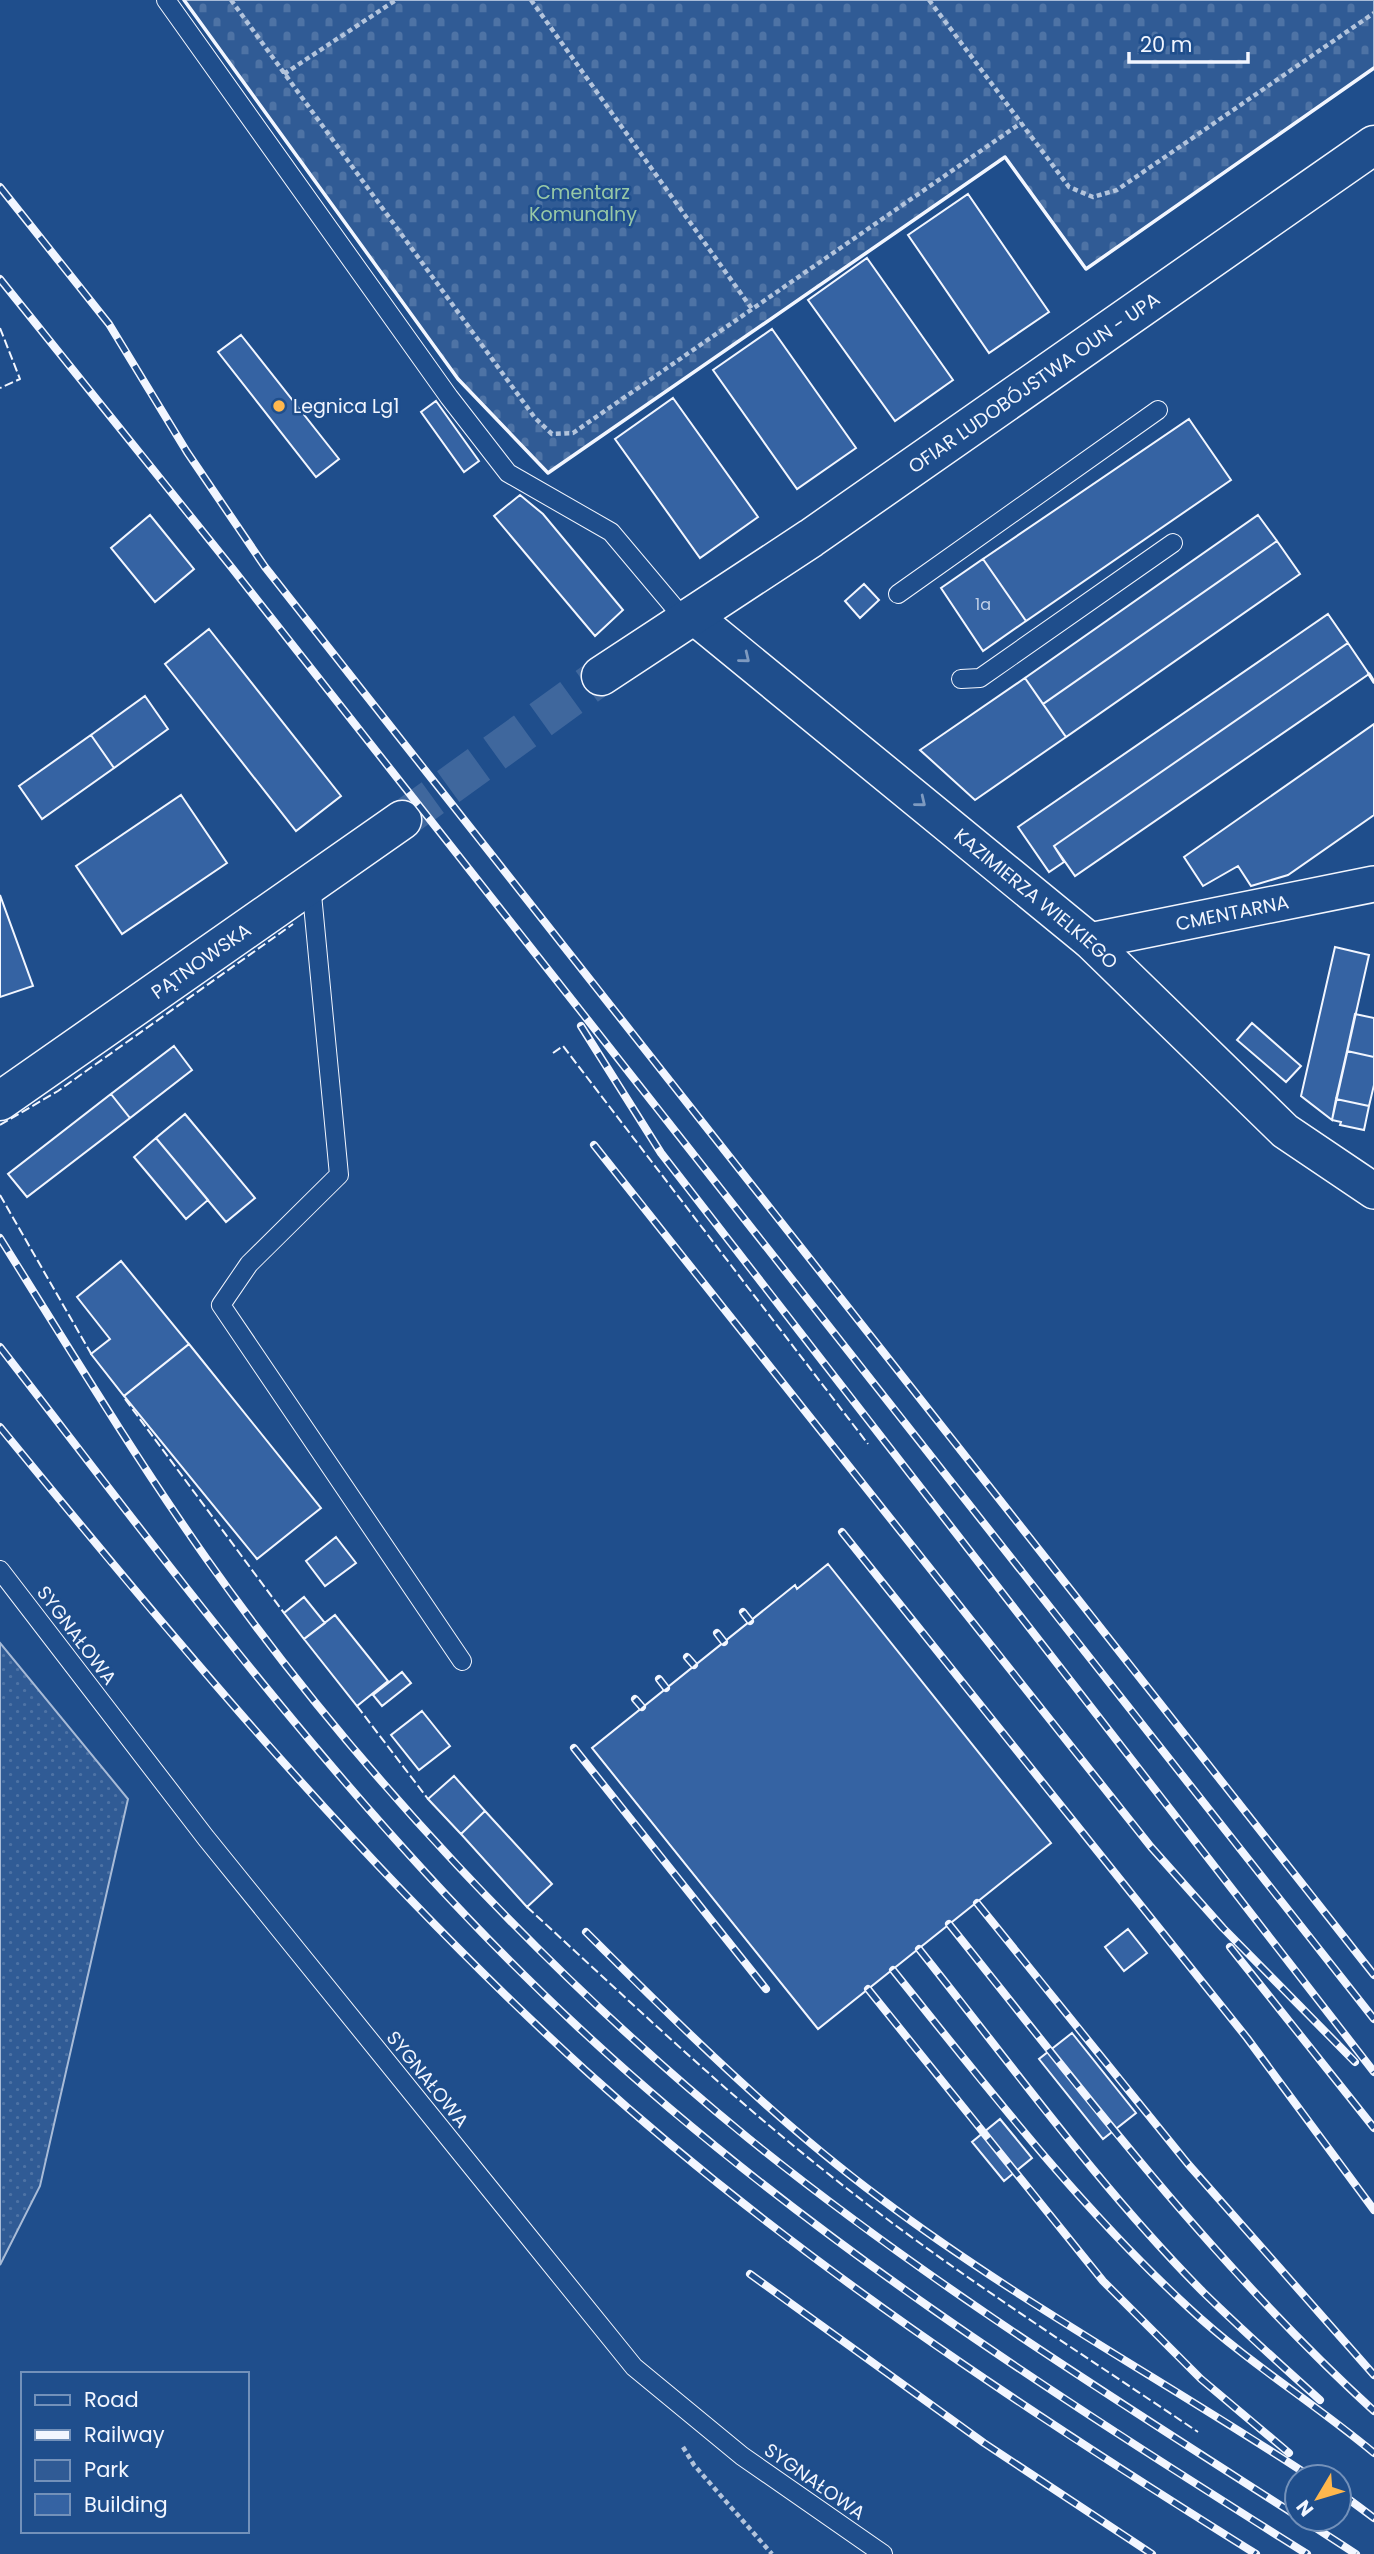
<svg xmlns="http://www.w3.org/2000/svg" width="1374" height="2554" viewBox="0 0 1374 2554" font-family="Poppins,sans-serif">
  <defs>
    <pattern id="green-dots" width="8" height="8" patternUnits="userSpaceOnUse" patternTransform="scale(1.75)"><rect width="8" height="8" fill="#305b95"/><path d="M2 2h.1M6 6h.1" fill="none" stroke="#4e73a5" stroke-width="1.8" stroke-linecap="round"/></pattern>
    <pattern id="cemetery-stones" width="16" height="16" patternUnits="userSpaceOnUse" patternTransform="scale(1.75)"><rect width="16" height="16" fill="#305b95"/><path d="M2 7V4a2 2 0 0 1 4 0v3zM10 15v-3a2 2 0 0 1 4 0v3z" fill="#4e73a5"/></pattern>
  </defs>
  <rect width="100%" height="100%" fill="#1f4e8c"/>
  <!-- green -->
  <path fill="url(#green-dots)" stroke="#a8bbd7" stroke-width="2" d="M0,1643L128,1799L40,2186L0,2265Z"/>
  <!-- cemetery -->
  <path fill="url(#cemetery-stones)" stroke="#a8bbd7" stroke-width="2" d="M184,0H1374V68L1086,269L1005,157L548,473L458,379Z"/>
  <!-- building -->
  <path fill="#3563a3" stroke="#f2f6ff" stroke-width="2" d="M968,194L1049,312L989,353L908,235Z
    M867,258L953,380L895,421L808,300Z
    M772,329L856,448L797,489L713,370Z
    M241,335L339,459L316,477L218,352Z
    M673,398L758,517L700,558L615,439Z
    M436,401L479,461L464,472L421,412Z
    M1189,419L1231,480L1026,621L983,559Z
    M520,495L543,514L623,610L595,636L494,516Z
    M150,515L194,569L155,602L111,548Z
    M1258,515L1277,541L1043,704L1025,678Z
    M1277,541L1300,574L1066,737L1043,704Z
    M983,559L1026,621L983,651L941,588Z
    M864,584L879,600L860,618L845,601Z
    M1328,614L1348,643L1054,846L1064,862L1049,872L1018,827Z
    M209,629L341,796L296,831L165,664Z
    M1348,643L1369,674L1075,876L1054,846Z
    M1025,678L1066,737L975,800L920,750Z
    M145,696L168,729L114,768L91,735Z
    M1374,724V815L1288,875L1251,886L1238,866L1203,886L1184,857Z
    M91,735L114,768L42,819L19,786Z
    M181,795L227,863L122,934L76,866Z
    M0,895L33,986L0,997Z
    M1335,947L1369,955L1332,1120L1301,1096Z
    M1355,1014L1374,1018V1057L1347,1051Z
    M1252,1023L1301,1066L1286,1082L1237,1040Z
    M174,1046L192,1070L130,1118L111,1094Z
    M1347,1051L1374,1057V1085L1369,1106L1336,1099Z
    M111,1094L130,1118L27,1197L8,1174Z
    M1336,1099L1369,1106L1364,1130L1340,1125L1341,1122L1332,1120Z
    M185,1114L255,1198L226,1222L156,1138Z
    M156,1138L208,1200L186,1219L134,1157Z
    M121,1261L189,1344L124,1396L91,1354L110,1339L77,1297Z
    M189,1344L321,1508L257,1559L124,1396Z
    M336,1537L356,1563L325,1586L306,1561Z
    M828,1564L1051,1843L818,2029L592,1748L795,1585L797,1589Z
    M304,1597L325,1623L304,1639L284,1613Z
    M335,1615L388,1681L357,1706L304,1639Z
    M402,1672L411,1683L382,1706L373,1695Z
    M422,1711L450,1746L419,1770L391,1735Z
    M454,1776L485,1811L461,1834L428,1799Z
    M485,1811L552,1884L527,1907L461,1834Z
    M1128,1929L1147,1953L1124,1971L1105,1947Z
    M1072,2033L1136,2113L1103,2139L1039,2059Z
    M1000,2119L1032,2158L1004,2181L972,2142Z"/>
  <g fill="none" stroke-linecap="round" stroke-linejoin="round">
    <!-- secondary-tunnel -->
    <path stroke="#3f679d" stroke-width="38" stroke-dasharray="38 19" stroke-linecap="butt" d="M402,820L601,676"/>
    <!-- lane casing -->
    <g stroke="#f2f6ff" stroke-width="20">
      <path id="lane" d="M166,0L449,397L508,473L611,532L685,620
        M898,594L1158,410
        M961,679L980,678L1173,543
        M311,884L339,1175L249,1264L221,1305L462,1661
        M0,1570L206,1838L634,2367L742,2456L883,2554"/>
    </g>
    <!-- street casing -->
    <g stroke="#f2f6ff" stroke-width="38">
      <g id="street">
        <path id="s1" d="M692,615L1090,941L1285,1131L1374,1191"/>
        <path id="s2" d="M1090,941L1374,884"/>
      </g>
    </g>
    <!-- secondary casing -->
    <g stroke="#f2f6ff" stroke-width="41">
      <g id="secondary">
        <path id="s3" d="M601,676L811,538L1374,145"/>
        <path id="s4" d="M0,1101L402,820"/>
      </g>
    </g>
    <!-- path -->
    <path stroke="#b3c4dc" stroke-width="4.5" stroke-dasharray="5 3.5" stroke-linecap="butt" d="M231,0L535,418L552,434L573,433L1021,123
      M531,0L752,309
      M929,0L1069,187L1093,197L1117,190L1374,13
      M284,74L396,0
      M683,2447L694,2465L772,2554"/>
    <!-- lane -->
    <use href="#lane" stroke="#1f4e8c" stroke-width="18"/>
    <!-- street -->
    <use href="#street" stroke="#1f4e8c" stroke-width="35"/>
    <!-- secondary -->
    <use href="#secondary" stroke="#1f4e8c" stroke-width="38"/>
    <!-- rail casing -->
    <g stroke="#f2f6ff" stroke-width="8">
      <path id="rail" d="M0,187L109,324L187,452L265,567L1374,1975
        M0,279L232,568L1374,2019
        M581,1026L661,1153L1374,2072
        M594,1145L1151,1847L1223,1928L1355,2062
        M0,1238C67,1345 133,1454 206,1558C355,1769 547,1974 748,2138C921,2278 1110,2396 1297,2516
        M0,1347C182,1582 359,1823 578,2027C798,2232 1053,2394 1307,2554
        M0,1427C184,1652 370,1874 585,2070C790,2256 1022,2408 1256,2554
        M842,1532L1247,2038L1374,2210
        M743,1612L750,1621
        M717,1633L724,1642
        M687,1657L694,1665
        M659,1679L666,1688
        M635,1699L642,1707
        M574,1748L766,1989
        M977,1903L1188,2164L1374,2375
        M949,1924C1084,2093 1214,2265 1374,2411
        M586,1932C679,2025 774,2119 880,2198C1017,2301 1168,2383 1311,2477
        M1230,1947L1374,2128
        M919,1949C1011,2064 1099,2187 1203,2292C1241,2329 1281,2365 1320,2400
        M893,1970C987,2087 1079,2207 1190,2309C1247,2362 1314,2403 1374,2453
        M868,1989L1103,2281L1201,2379L1289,2453
        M750,2274L984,2443L1152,2554
        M1339,2492L1374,2518
        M1302,2519L1356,2554"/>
    </g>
    <!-- rail -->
    <use href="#rail" stroke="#1f4e8c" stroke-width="5" stroke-dasharray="16" stroke-linecap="butt"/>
    <!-- fence -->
    <path stroke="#f2f6ff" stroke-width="2" stroke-dasharray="9 3.5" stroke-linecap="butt" d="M0,328L20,379L0,388
      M553,1053L563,1046L868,1444
      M0,1125L58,1091L293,924
      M0,1195L93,1357
      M125,1399L284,1613
      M357,1706L428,1799
      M527,1907C622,1994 716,2084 816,2164C937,2262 1069,2345 1198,2432"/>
    <!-- wall -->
    <path stroke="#f2f6ff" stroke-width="3.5" d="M184,0L458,379L548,473L1005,157L1086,269L1374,68
      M1369,674L1374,682"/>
  </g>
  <!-- one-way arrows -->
  <defs><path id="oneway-chevron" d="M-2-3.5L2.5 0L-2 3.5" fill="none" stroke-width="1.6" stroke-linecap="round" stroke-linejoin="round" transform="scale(1.75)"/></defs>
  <g stroke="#7e9ac0">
    <use href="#oneway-chevron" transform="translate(745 658) rotate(39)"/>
    <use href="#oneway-chevron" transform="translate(921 802) rotate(39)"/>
  </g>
  <!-- markers -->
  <circle fill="#ffb74d" stroke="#1f4e8c" stroke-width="2.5" cx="279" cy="406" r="7"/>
  <g text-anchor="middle" stroke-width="5" stroke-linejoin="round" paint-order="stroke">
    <!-- number labels -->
    <g font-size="16" fill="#c3d1e8">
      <text x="983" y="610">1a</text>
    </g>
    <!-- park labels -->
    <g font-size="19" fill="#97c8a6" stroke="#1f4e8c">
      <text x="583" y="199">Cmentarz<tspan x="583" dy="22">Komunalny</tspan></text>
    </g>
    <!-- street labels -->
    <g font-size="19" fill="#f2f6ff" stroke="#1f4e8c">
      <text dy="7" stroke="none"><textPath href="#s3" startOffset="523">OFIAR LUDOBÓJSTWA OUN - UPA</textPath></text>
      <text dy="7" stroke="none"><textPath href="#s1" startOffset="446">KAZIMIERZA WIELKIEGO</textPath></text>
      <text dy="7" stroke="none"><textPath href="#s2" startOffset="145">CMENTARNA</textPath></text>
      <text dy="7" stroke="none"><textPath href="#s4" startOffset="245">PĄTNOWSKA</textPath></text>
      <text transform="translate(77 1635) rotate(53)" y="7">SYGNAŁOWA</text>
      <text transform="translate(428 2079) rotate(51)" y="7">SYGNAŁOWA</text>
      <text transform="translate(815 2481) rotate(35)" y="7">SYGNAŁOWA</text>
    </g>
    <!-- poi labels -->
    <g font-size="19" fill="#f2f6ff" stroke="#1f4e8c" text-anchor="start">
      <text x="293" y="413">Legnica Lg1</text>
    </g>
  </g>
  <!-- legend -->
  <rect x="21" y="2372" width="228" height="161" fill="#1f4e8c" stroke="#7391ba" stroke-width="2"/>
  <rect x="35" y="2395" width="35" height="10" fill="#1f4e8c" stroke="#7391ba" stroke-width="2"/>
  <text x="84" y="2407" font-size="21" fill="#f2f6ff">Road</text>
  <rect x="35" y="2430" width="35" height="10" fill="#f2f6ff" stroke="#7391ba" stroke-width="2"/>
  <text x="84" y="2442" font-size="21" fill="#f2f6ff">Railway</text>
  <rect x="35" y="2460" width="35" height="21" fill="#305b95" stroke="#7391ba" stroke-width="2"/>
  <text x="84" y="2477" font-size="21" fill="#f2f6ff">Park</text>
  <rect x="35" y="2494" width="35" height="21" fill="#3563a3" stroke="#7391ba" stroke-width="2"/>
  <text x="84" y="2512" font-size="21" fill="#f2f6ff">Building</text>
  <!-- north arrow -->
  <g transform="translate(1318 2498) rotate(232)"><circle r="33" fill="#1f4e8c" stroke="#7391ba" stroke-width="2"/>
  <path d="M0-5L12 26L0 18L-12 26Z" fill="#ffb74d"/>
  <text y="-10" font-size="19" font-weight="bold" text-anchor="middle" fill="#f2f6ff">N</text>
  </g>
  <!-- scale -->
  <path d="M1129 52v10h119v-10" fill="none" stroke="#f2f6ff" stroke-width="3.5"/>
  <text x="1140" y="52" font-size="21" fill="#f2f6ff" stroke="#1f4e8c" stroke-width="5" paint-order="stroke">20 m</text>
</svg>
